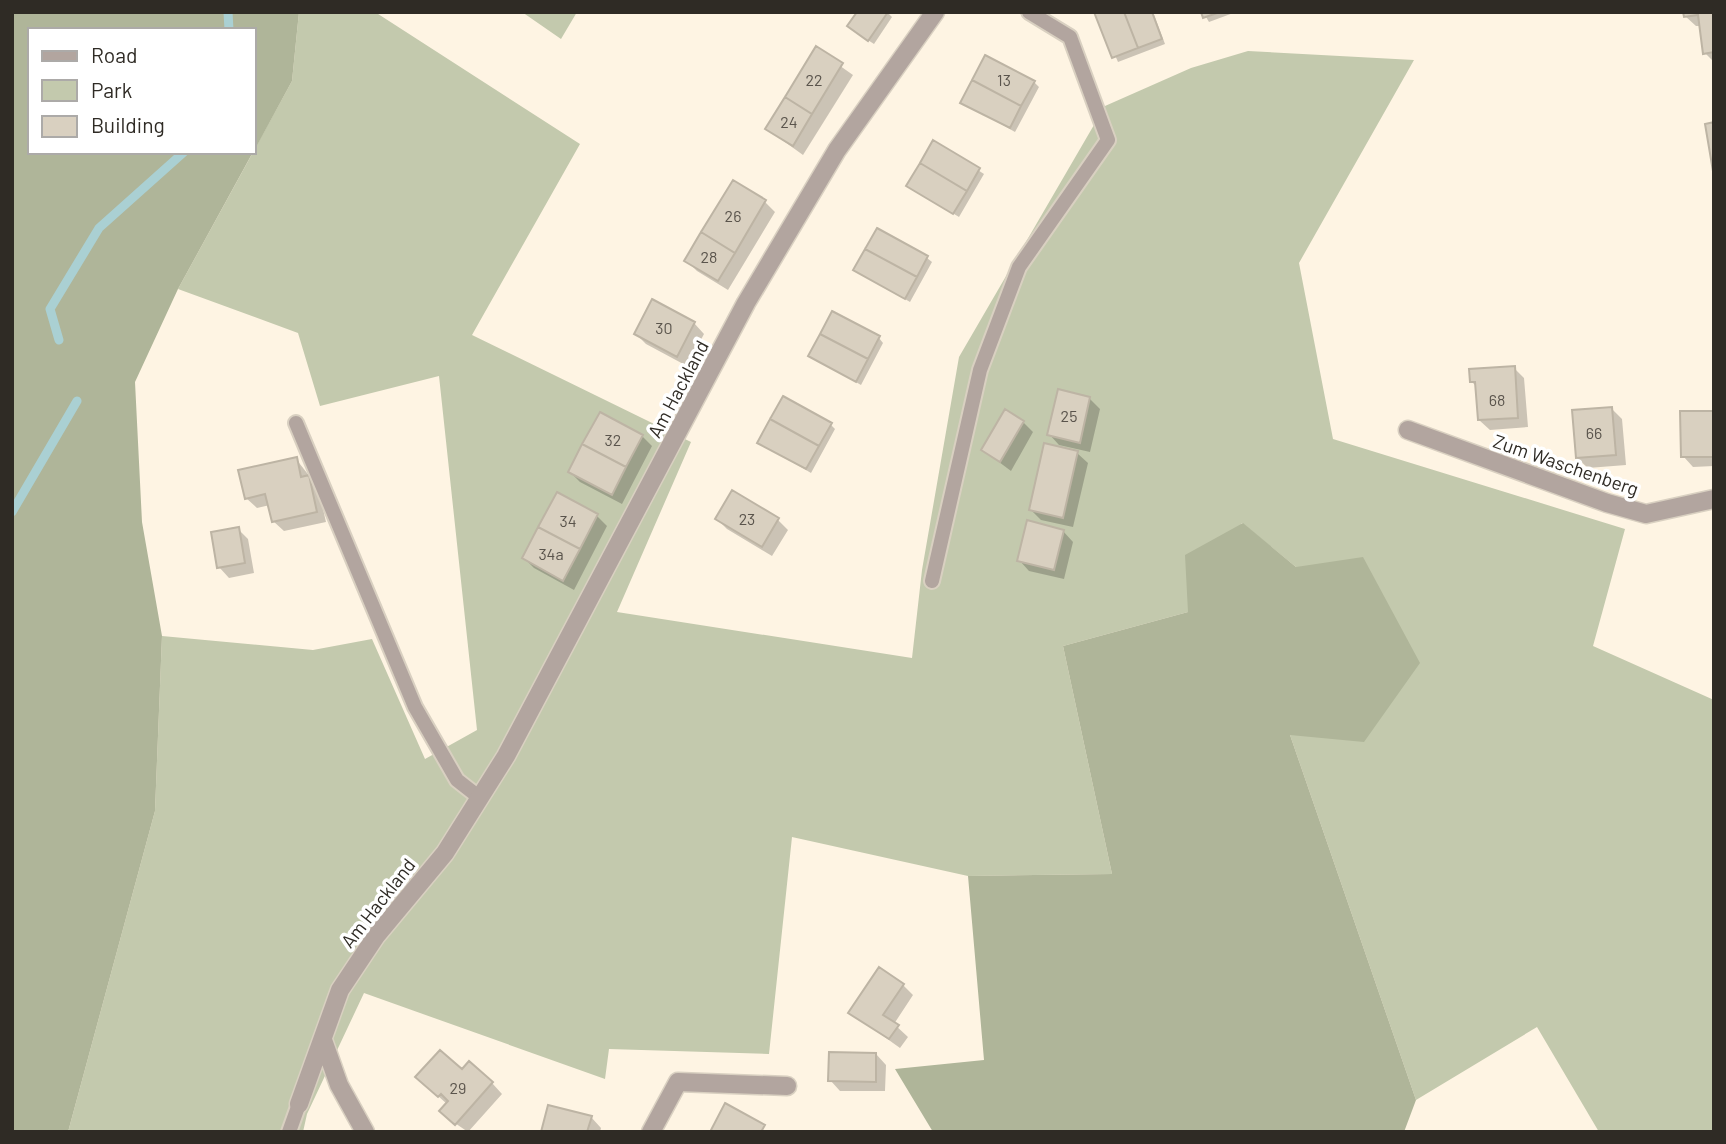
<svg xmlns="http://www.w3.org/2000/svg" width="1726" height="1144" viewBox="0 0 1726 1144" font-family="Barlow,sans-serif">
  <rect width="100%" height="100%" fill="#fef4e3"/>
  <!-- green -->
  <path fill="#c3c9ad" d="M299,12H375L580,144L472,335L691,442L617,612L912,658L922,570L959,357L1105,106L1191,68L1248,51L1414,60L1299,263L1333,439L1625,529L1593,646L1714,700V1132H1599L1537,1027L1416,1100L1290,735L1296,567L1242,523L1188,612L1063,646L1112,874L968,876L792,837L769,1054L609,1049L605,1079L364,993L307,1114L303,1132H68L155,811L162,636L313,650L372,639L425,759L477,730L439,376L320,406L298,333L178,289L292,81Z
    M522,12H577L561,39Z"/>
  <!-- forest -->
  <path fill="#afb599" d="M12,12H299L292,81L254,151V30H30V152H253L178,289L135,382L142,522L162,636L155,811L68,1132H12Z
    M1243,523L1296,567L1363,557L1420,663L1364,742L1290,735L1416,1100L1404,1132H933L895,1069L984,1060L968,876L1112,874L1063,646L1188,612L1185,555Z"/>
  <!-- shadow -->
  <path fill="#0003" d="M887,12L892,17L874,44L854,31Z
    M1096,12H1153L1165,44L1118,62Z
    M1203,12H1236L1209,22Z
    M1714,12V62L1705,53L1701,26H1696L1685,16Z
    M816,49L853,75L803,155L767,129Z
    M1034,82L1039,87L1015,132L962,102Z
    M934,142L984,174L959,217L908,186Z
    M765,202L775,212L728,290L697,271L686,260Z
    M927,258L932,262L910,302L856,270Z
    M694,323L704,334L687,366L646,344L636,334Z
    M879,338L883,343L861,385L810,356Z
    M1514,368L1524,378L1528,427L1490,430L1479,420L1477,387L1471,381Z
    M1089,398L1100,409L1090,452L1059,445L1049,434Z
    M1612,409L1622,419L1626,465L1588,468L1577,458Z
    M1714,413V466L1693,467L1683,456Z
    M1023,422L1033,432L1011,471L983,450Z
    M831,425L835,429L811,473L759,442Z
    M642,436L652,446L622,504L580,482L570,472Z
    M1077,453L1088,463L1073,527L1041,520L1030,509Z
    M296,459L318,487L326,522L284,531L273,521L270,505L257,508L246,498Z
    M597,516L607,526L574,590L534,568L524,558Z
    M717,519L778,520L788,530L772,556L727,529Z
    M238,529L248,539L254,573L229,578L219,567Z
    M1063,531L1073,542L1064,579L1029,571L1019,560Z
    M903,985L913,995L894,1024L908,1037L900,1048L851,1013Z
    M876,1054L886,1065L885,1091H840L830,1080Z
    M462,1071L492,1083L502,1094L468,1132L452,1121L447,1104L428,1087Z
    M591,1117L601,1128L600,1132H543Z"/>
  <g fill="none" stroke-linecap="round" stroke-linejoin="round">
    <!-- stream -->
    <path stroke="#aad0d3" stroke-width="9" d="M228,12L229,30
      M59,340L50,309L99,228L184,152
      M12,512L77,401"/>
  </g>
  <!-- building -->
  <path fill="#d9d0c0" stroke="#bdb4a4" stroke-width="2" d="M857,12H888L868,41L847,26Z
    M1094,12H1124L1138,48L1112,58Z
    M1124,12H1152L1162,39L1138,48Z
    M1201,12H1220L1203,18Z
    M1683,12H1714V52L1703,54L1698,15L1684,17Z
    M816,46L843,63L812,114L785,97Z
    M985,55L1035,81L1021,106L972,80Z
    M972,80L1021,106L1010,128L960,103Z
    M785,97L812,114L793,146L765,129Z
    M1714,122V177L1705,124Z
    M933,140L980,168L967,191L920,163Z
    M920,163L967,191L953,214L906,186Z
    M733,180L766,200L735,253L701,232Z
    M877,228L928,256L917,277L865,249Z
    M701,232L735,253L718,281L684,261Z
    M865,249L917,277L905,299L853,270Z
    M652,299L695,322L677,357L634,334Z
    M832,311L880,336L868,359L820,334Z
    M820,334L868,359L856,382L808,356Z
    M1515,366L1518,418L1478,420L1475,382H1470L1469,369Z
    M1058,389L1090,397L1080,443L1047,435Z
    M783,396L832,423L819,446L770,419Z
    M1612,407L1616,455L1576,458L1572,410Z
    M1005,409L1024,421L1000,462L981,450Z
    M1680,411H1714V457H1681Z
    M600,412L643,435L626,467L582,444Z
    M770,419L819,446L806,469L757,443Z
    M1044,443L1078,451L1063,518L1029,510Z
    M582,444L626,467L612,495L568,472Z
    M297,457L301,477L309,475L317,512L272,522L265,494L245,499L238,470Z
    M732,490L779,518L762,547L715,519Z
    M557,492L598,514L580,549L538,527Z
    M1027,520L1064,530L1054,570L1017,561Z
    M239,527L245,563L217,568L211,532Z
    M538,527L580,549L563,581L522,558Z
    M879,967L904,984L883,1015L899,1025L889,1039L848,1013Z
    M440,1050L462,1069L469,1061L493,1082L455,1125L439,1111L448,1101L441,1094L438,1097L415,1077Z
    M829,1052L876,1053V1082L828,1081Z
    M725,1103L765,1125L761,1132H710Z
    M548,1105L592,1116L587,1132H541Z"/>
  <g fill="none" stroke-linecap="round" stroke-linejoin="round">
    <!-- lane casing -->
    <g stroke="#d9d0c1" stroke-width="18">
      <path id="lane" d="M296,423L415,707L457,780L480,798
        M932,581L980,370L1019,267L1108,140L1070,37L1029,12
        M289,1132L299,1104"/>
    </g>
    <!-- street casing -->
    <g stroke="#d9d0c1" stroke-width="21">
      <path id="street" d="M1408,430L1607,503L1646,514L1714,499
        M323,1040L339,1085L365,1132
        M299,1104L340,990L376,936L445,853L506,756L746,303L837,150L935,12
        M651,1132L678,1082L787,1086"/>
    </g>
    <!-- lane -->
    <use href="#lane" stroke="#b2a59f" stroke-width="14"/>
    <!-- street -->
    <use href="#street" stroke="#b2a59f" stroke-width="18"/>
  </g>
  <g text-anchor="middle" stroke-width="7" stroke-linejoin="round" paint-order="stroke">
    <!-- number labels -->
    <g font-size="16" fill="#5a544c">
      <text x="814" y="86">22</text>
      <text x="1004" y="86">13</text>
      <text x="789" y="128">24</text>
      <text x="733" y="222">26</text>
      <text x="709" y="263">28</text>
      <text x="664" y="334">30</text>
      <text x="1497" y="406">68</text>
      <text x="1069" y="422">25</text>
      <text x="1594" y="439">66</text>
      <text x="613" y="446">32</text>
      <text x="747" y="525">23</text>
      <text x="568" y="527">34</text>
      <text x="551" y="560">34a</text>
      <text x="458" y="1094">29</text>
    </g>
    <!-- street labels -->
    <g font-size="19" fill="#2f2b25" stroke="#fff">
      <text transform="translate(678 389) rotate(-62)" y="7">Am Hackland</text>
      <text transform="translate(1566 465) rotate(19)" y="7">Zum Waschenberg</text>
      <text transform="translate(378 903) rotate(-52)" y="7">Am Hackland</text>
    </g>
  </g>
  <!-- border -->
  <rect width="1726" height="1144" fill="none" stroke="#2f2b25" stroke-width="28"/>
  <!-- legend -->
  <rect x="28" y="28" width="228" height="126" fill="#ffffff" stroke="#acaaa8" stroke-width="2"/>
  <rect x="42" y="51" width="35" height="10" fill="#b2a59f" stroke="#acaaa8" stroke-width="2"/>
  <text x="91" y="63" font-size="21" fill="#2f2b25">Road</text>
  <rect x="42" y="80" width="35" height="21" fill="#c3c9ad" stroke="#acaaa8" stroke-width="2"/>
  <text x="91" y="98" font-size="21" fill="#2f2b25">Park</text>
  <rect x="42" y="116" width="35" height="21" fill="#d9d0c0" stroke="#acaaa8" stroke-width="2"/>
  <text x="91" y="133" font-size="21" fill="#2f2b25">Building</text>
</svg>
